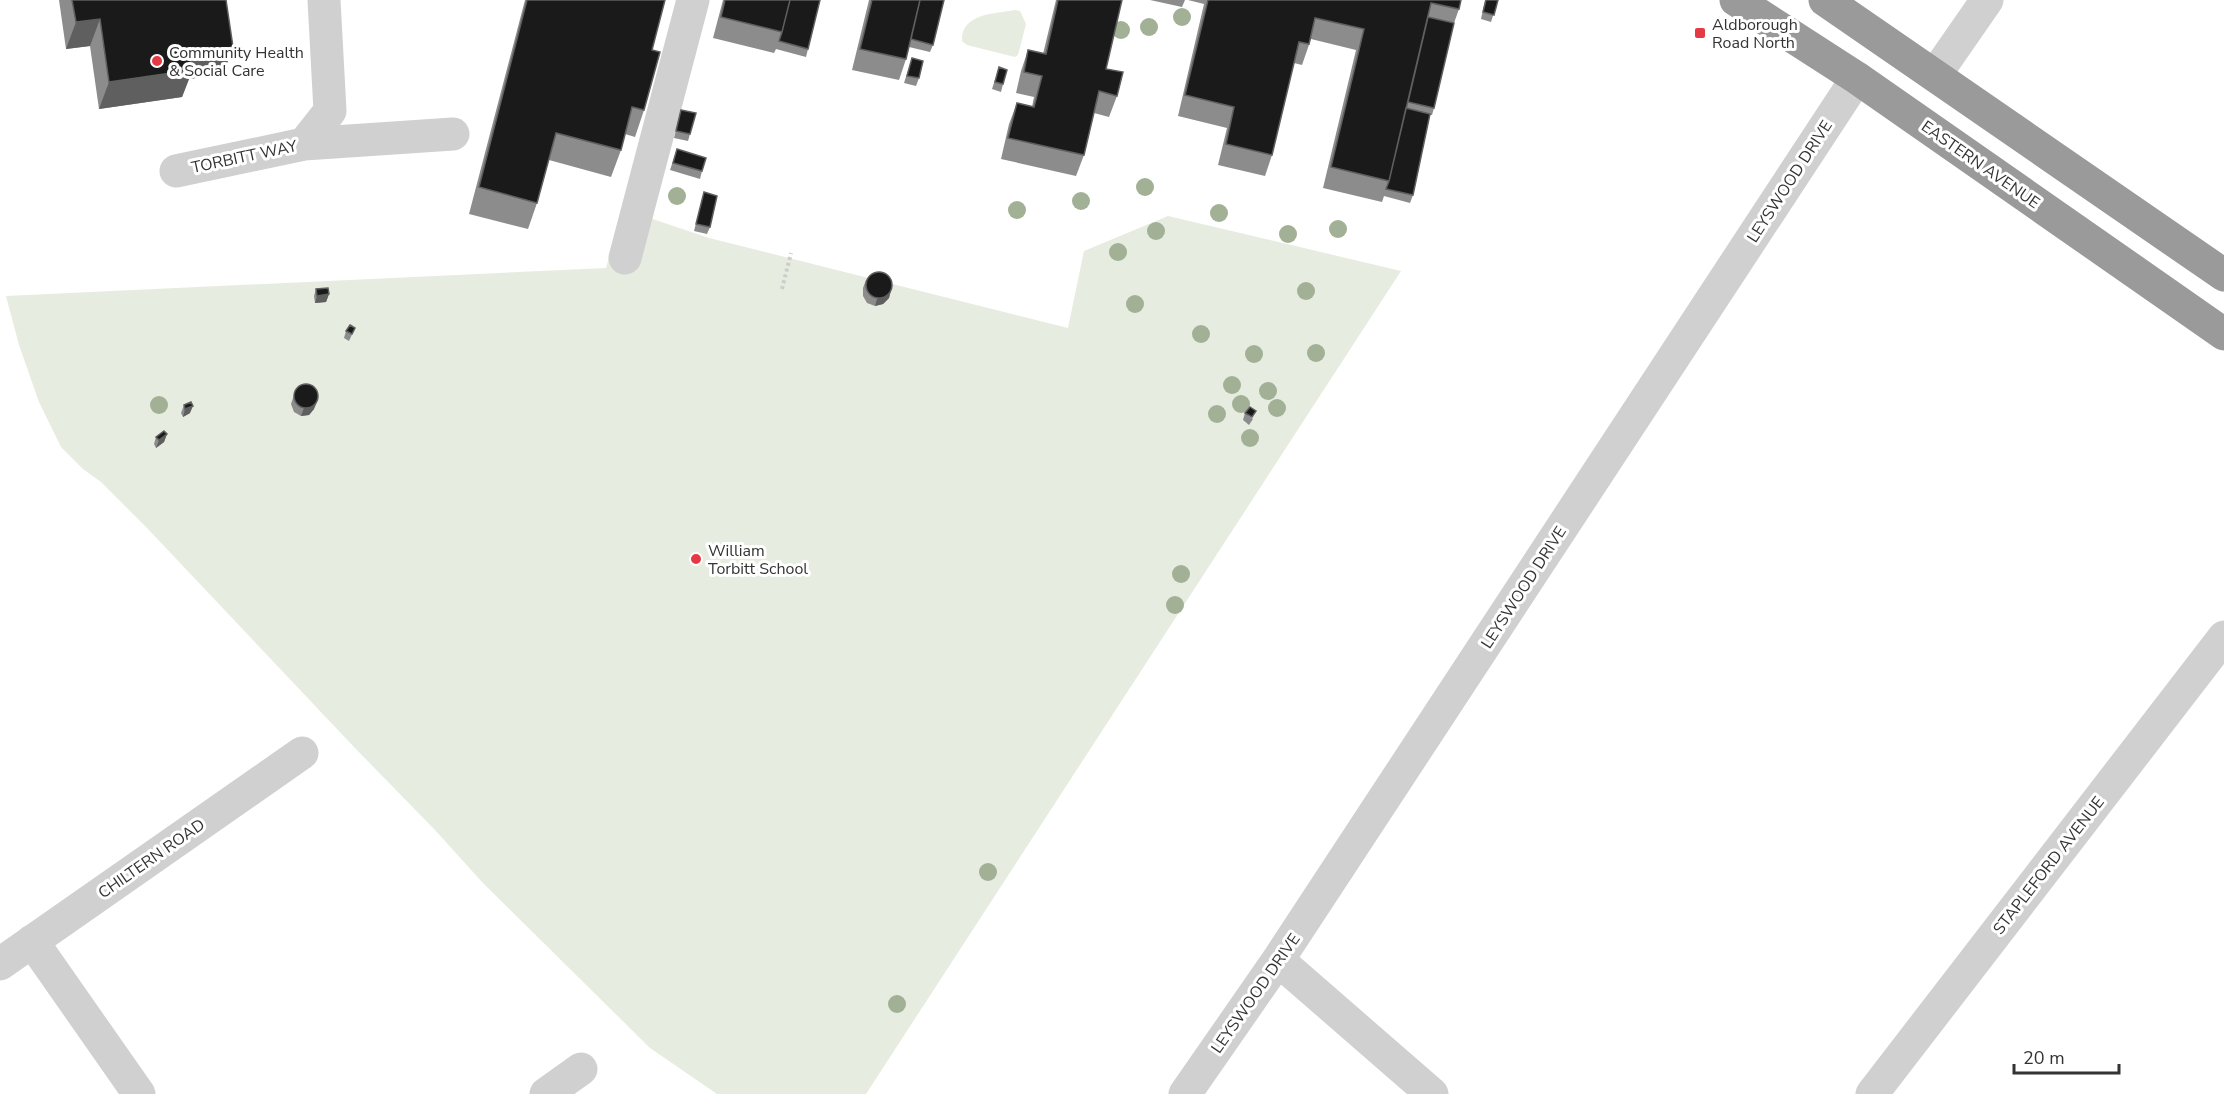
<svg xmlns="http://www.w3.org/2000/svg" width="2224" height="1094" viewBox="0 0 2224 1094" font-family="'Nunito Sans',sans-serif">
  <rect width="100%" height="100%" fill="#fff"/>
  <!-- green -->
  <path fill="#e6ecdf" d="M1015,10L1020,11L1026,24L1018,55L1015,57L967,45L962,41C961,13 995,14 1015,10Z
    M623,209L709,238L1068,328L1084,251L1168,216L1401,271L866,1094H717L650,1048L482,882L435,830L354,747L147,528L101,482L83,469L61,447L39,402L19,345L6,296L606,268Z"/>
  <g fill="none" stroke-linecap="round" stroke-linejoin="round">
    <!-- path -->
    <path stroke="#cdcdcd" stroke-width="4" stroke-dasharray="3 3" stroke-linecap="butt" d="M782,289L791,253"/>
    <!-- minor -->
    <path stroke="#d0d0d0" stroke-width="33" d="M1935,75L1987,0
      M304,144L453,134
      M176,171L304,144L330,111L324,0
      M625,258L693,0
      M32,941L139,1094
      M1278,960L1432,1094
      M0,964L302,753
      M546,1094L581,1069
      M1185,1094L1278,960L1857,78
      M1872,1094L2224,637"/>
    <!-- highway -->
    <path stroke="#9a9a9a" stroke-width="33" d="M1736,0L1857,78L2224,334
      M1825,0L2224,275"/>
  </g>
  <!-- trees -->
  <g fill="#a2b095">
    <circle cx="1182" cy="17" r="9"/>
    <circle cx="1149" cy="27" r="9"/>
    <circle cx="1121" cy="30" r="9"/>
    <circle cx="1145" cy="187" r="9"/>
    <circle cx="677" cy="196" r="9"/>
    <circle cx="1081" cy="201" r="9"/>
    <circle cx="1017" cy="210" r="9"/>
    <circle cx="1219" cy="213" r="9"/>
    <circle cx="1338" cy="229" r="9"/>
    <circle cx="1156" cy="231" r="9"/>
    <circle cx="1288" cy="234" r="9"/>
    <circle cx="1118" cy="252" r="9"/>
    <circle cx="1306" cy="291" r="9"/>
    <circle cx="1135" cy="304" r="9"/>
    <circle cx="1201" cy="334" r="9"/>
    <circle cx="1316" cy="353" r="9"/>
    <circle cx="1254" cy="354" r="9"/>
    <circle cx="1232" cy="385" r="9"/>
    <circle cx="1268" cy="391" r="9"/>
    <circle cx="1241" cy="404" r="9"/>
    <circle cx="159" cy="405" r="9"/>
    <circle cx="1277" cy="408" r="9"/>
    <circle cx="1217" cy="414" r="9"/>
    <circle cx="1250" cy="438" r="9"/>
    <circle cx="1181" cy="574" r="9"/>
    <circle cx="1175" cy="605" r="9"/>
    <circle cx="988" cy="872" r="9"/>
    <circle cx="897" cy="1004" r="9"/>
  </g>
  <!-- wall -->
  <path fill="#8c8c8c" d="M59,0H226L233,47L223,74L189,79L182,97L99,109L90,46L66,49Z
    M525,0H665L652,50L644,110L635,137L625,134L621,150L611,177L549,160L537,203L528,229L469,214Z
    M723,0H820L808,49L806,57L776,49L774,53L713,38Z
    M869,0H944L933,45L930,52L909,47L906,59L899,80L852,70Z
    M1056,0H1122L1106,69L1117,96L1109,117L1094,113L1084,155L1076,176L1001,159L1009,124L1017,103L1032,107L1034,97L1016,93L1021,71L1028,50L1043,54Z
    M1150,0H1185L1182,7Z
    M1188,0H1461L1459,9L1454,23L1434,108L1432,115H1430L1413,195L1410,203L1384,196L1382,202L1323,188L1356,50L1311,39L1302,65L1294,63L1272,155L1265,176L1218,165L1227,128L1178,116L1204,4Z
    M1485,0H1498L1491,22L1481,19Z
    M912,58L919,78L916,86L904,83Z
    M999,67L1003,84L1001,92L992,89Z
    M681,110L690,134L688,141L674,138Z
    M677,149L702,171L700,179L670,170Z
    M704,192L710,227L707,234L694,231Z
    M866,280L891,290L889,298L883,304L875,306L867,303L863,296V288Z
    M316,289L329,294L326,302L315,303L314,296Z
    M355,328L349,341L344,338L346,331Z
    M296,389L314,409L309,415L301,416L294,412L291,404Z
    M184,405L190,413L183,417L181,413Z
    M1245,413L1253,419L1249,425L1243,420Z
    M167,434L164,442L156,448L154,444L156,437Z"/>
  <!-- shaded-wall -->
  <path fill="#5f5f5f" d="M100,19L90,46L66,49L76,22Z
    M233,47L223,74L189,79L182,97L99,109L109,82L189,54Z
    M891,290L889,298L883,304L875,306L877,299Z
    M329,294L326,302L315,303L317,296Z
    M317,402L314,409L309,415L301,416L304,408Z
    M193,406L190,413L183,417L185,409Z
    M167,434L164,442L156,448L159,440Z"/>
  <!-- building -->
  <path fill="#1a1a1a" stroke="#5f5f5f" stroke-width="1.5" d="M72,0H226L233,47L189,54L192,70L109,82L100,19L76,22Z
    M527,0H665L652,50L660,52L644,110L632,107L621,150L556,133L537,203L479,187Z
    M725,0H790L782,32L721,17Z
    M790,0H820L808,49L779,41L782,32Z
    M872,0H920L906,59L860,49Z
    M920,0H944L933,45L911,39Z
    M1058,0H1122L1106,69L1123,72L1117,96L1099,91L1084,155L1008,138L1017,103L1034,107L1042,76L1024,72L1028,50L1046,54Z
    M1208,0H1461L1459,9L1431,3L1389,181L1331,167L1364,29L1315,18L1309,44L1299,42L1272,155L1226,144L1234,107L1185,95Z
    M1486,0H1498L1494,15L1483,12Z
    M1428,17L1454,23L1434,108L1408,102Z
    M912,58L923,61L919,78L907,76Z
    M999,67L1007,70L1003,84L995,82Z
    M1406,108L1430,114L1413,195L1386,189L1389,181Z
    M681,110L696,113L690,134L676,131Z
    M677,149L706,158L702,171L673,163Z
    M704,192L717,196L710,227L696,224Z
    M866 285a13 13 0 1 1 26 0a13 13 0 1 1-26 0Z
    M328,288L329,294L317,296L316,289Z
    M350,325L355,328L352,334L346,331Z
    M294 396a12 12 0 1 1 24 0a12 12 0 1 1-24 0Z
    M191,402L193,406L185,409L184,405Z
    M1250,407L1256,411L1252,417L1245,413Z
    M164,431L167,434L159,440L156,437Z"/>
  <!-- markers -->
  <g fill="#e63946" stroke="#fff" stroke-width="2">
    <rect x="1694" y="27" width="12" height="12" rx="3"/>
    <circle cx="157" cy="61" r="6"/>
    <circle cx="696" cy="559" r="6"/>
  </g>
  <g text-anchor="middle" stroke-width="6" stroke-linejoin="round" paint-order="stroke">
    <!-- poi labels -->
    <g font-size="16" fill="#333" stroke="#fff" text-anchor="start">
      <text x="1712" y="30">Aldborough<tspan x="1712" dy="18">Road North</tspan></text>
      <text x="169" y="58">Community Health<tspan x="169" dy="18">&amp; Social Care</tspan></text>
      <text x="708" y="556">William<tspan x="708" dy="18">Torbitt School</tspan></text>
    </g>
    <!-- street labels -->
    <g font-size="16" fill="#333" stroke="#fff">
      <text transform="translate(244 156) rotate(-12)" y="6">TORBITT WAY</text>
      <text transform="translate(1981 164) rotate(35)" y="6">EASTERN AVENUE</text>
      <text transform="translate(1789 181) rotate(-57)" y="6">LEYSWOOD DRIVE</text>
      <text transform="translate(1523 587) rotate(-57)" y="6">LEYSWOOD DRIVE</text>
      <text transform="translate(151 858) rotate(-35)" y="6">CHILTERN ROAD</text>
      <text transform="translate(2048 865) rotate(-52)" y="6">STAPLEFORD AVENUE</text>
      <text transform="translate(1255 993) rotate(-55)" y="6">LEYSWOOD DRIVE</text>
    </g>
  </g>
  <!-- scale -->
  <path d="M2014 1064v9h105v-9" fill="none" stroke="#333333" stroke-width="3"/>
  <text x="2023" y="1064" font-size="18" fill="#333333" stroke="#ffffff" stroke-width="4.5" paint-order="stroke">20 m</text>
</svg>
